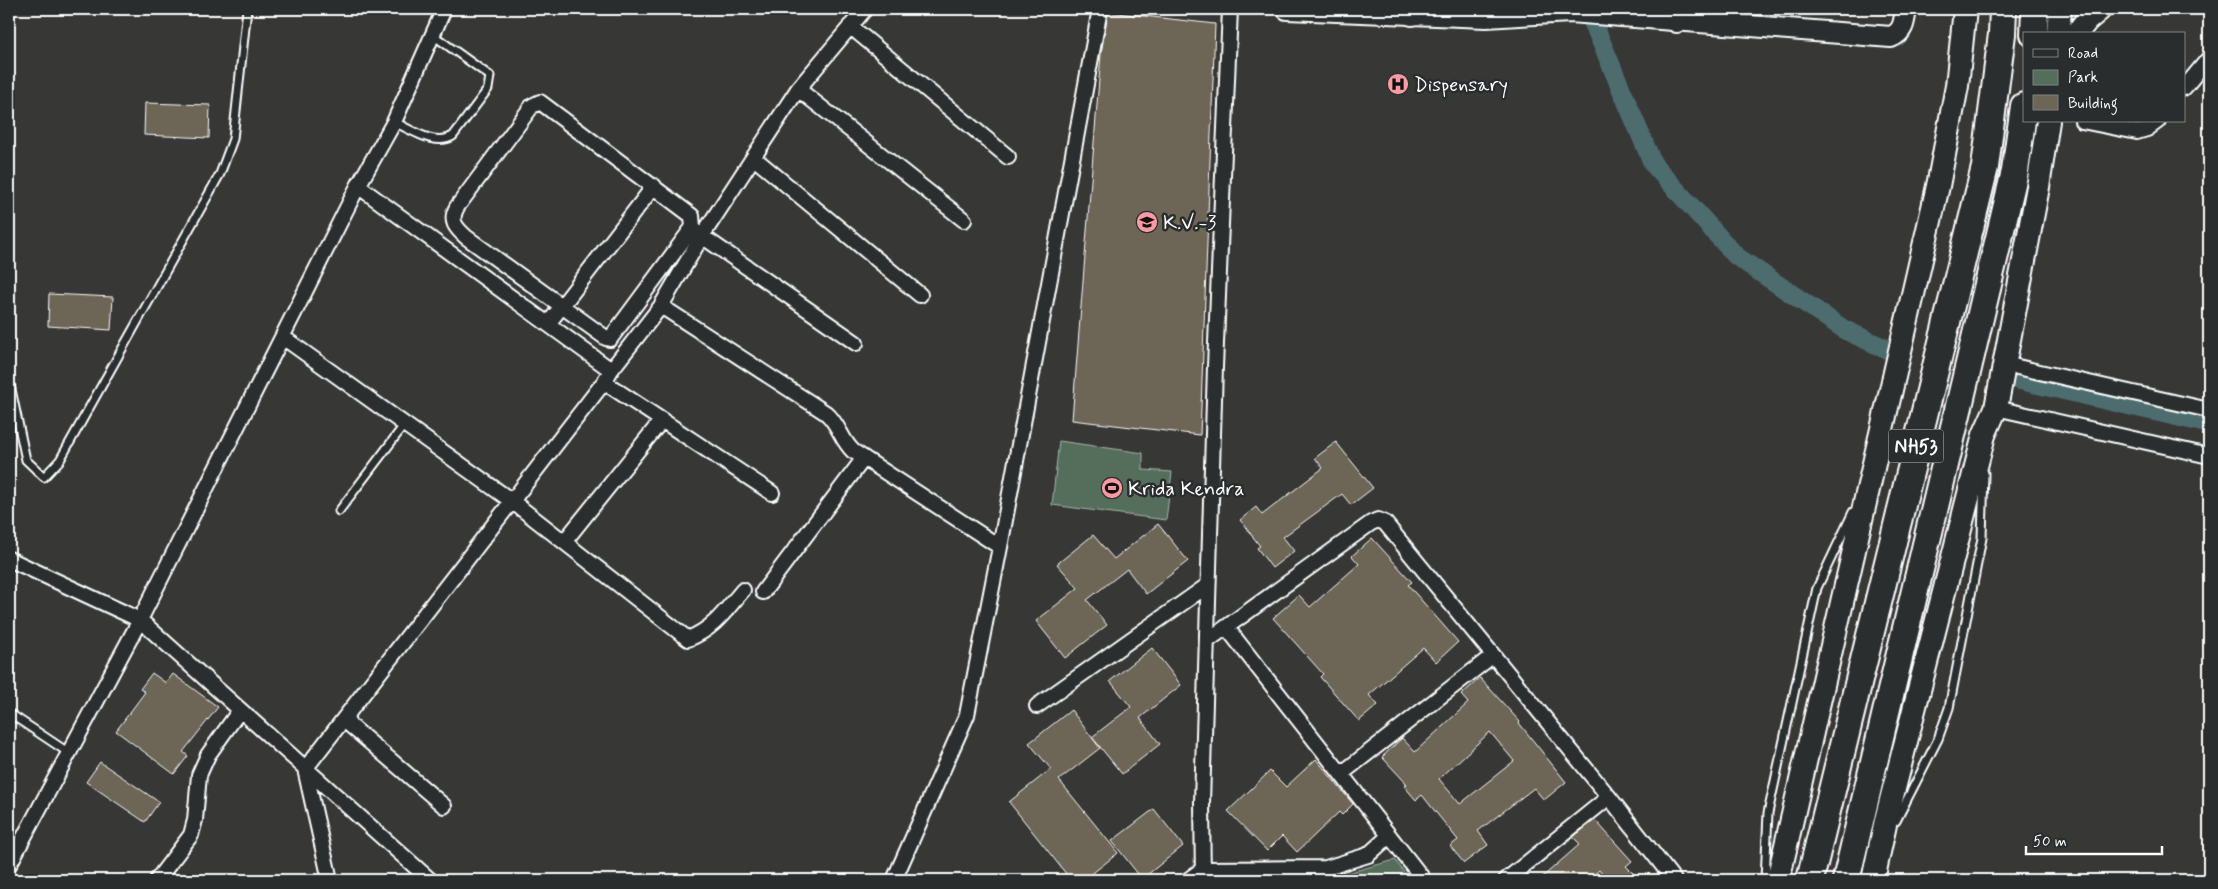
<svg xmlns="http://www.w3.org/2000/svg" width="2218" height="889" viewBox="0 0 2218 889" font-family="Mynerve,sans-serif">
  <rect width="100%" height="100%" fill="#373836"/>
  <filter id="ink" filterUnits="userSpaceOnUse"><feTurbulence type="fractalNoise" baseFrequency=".02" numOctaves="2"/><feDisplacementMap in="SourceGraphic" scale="10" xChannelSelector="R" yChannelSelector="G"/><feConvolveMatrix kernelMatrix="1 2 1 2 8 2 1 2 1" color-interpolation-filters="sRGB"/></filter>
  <g filter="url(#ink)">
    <!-- green -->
    <path fill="#546e5c" stroke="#aab6ae" d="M1059,441L1143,453V470L1172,472L1166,520L1052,505Z
      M1395,860L1410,880H1321Z"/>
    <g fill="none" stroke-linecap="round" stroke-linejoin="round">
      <!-- canal -->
      <path stroke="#4d6c6e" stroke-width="19" d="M1592,20L1653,164L1736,256L1845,330L1895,353
        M2014,379L2209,424"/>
    </g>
    <!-- building -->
    <path fill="#6d6555" stroke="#fff" fill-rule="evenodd" d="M1108,12L1215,24L1200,435L1072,420L1101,54Z
      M145,103L210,105L209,138L144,135Z
      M49,294L113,297L111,330L48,326Z
      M1336,442L1373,488L1351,505L1342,494L1283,537L1294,551L1272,568L1257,548L1260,546L1240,520L1256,507L1262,515L1323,468L1315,458Z
      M1158,524L1188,561L1146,594L1127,569L1087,600L1107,625L1065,658L1036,621L1078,588L1057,564L1093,535L1114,559Z
      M1372,538L1412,582L1408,585L1458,642L1436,662L1423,648L1369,695L1378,705L1359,721L1320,677L1323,674L1273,618L1299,595L1310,607L1359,564L1352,556Z
      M1152,648L1181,685L1140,718L1160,744L1122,774L1092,737L1131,707L1110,681Z
      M152,673L166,683L173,674L218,707L183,752L188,756L174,774L116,731L145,692L140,689Z
      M1480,678L1520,722L1519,723L1566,782L1544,800L1534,788L1478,831L1488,845L1464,863L1450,846L1458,840L1422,795L1416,800L1404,786L1407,784L1382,757L1402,738L1415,752L1468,703L1461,695ZM1490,732L1514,761L1460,804L1439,779Z
      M1071,710L1100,748L1059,780L1118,853L1084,880H1071L1009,802L1051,769L1029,743Z
      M1316,759L1353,804L1342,815L1339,812L1297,852L1282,836L1267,851L1228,811L1270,771L1286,787Z
      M100,762L159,802L145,822L86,782Z
      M1154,809L1183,846L1142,879L1112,841Z
      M1595,820L1632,861L1626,866L1640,880H1607L1599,870L1588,880H1539L1580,844L1573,837Z"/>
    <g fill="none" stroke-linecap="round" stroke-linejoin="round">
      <!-- lane casing -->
      <g stroke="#fff" stroke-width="11">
        <path id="lane" d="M394,122C412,130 435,147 453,136L488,89L490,76L433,35
          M9,380L26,460L44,477L60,460L220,174L233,139L247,9
          M339,511L405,424
          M9,713L69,753
          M1896,821L1938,739L1949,708L1982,538L1984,473
          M1765,880L1768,813L1817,588L1853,512"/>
      </g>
      <!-- street casing -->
      <g stroke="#fff" stroke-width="18">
        <path id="street" d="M850,26L1008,157
          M2184,88L2209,58
          M798,89L964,220
          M540,102L692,216L693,227L610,339L606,338L466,237C456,228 449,221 457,207L532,106Z
          M2082,121L2137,132L2147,129L2158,121
          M754,158L920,295
          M358,186L611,370
          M702,236L856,343
          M661,306L826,413C839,424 841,440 853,451L1000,547
          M548,324L654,186
          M284,338L513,502L688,639C715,628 725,611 743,590
          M2004,364L2209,410
          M604,382L772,493
          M1996,408L2209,456
          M564,542L662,420
          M9,559L140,620L430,880
          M763,592L864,458
          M1227,628L1424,880
          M1207,641L1371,523L1378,520L1385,523L1609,797L1674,880
          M1037,706L1208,585
          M344,720L444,806
          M1341,774L1492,656
          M9,865L140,620L358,186L394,122L444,9
          M157,880L191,835L195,820L199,775L208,755L240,710
          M330,880L305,769L604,382L611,370L661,306L702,236L798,89L865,9
          M894,880L967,715L1000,547L1100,9
          M1188,880L1203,869L1326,868L1368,855L1389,836
          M1203,880L1202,803L1215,367L1230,9
          M1506,880L1609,797"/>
      </g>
      <!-- secondary casing -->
      <g stroke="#fff" stroke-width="24">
        <path id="secondary" d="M1287,9L1486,17L1570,12L1891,37C1904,32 1904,21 1906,9"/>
      </g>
      <!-- primary casing -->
      <g stroke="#fff" stroke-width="26">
        <path id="primary" d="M1412,9V14
          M1677,21L1678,9
          M2058,34L2060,9
          M2076,34L2087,20L2100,9
          M1778,880L1938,186L1957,86L1965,9
          M1873,880L1886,820L1984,435L1996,408L2038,187L2048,121"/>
      </g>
      <!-- highway casing -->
      <g stroke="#fff" stroke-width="30">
        <path id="highway" d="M2034,34L2035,9
          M1810,880L1985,167L2002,34L2003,9
          M1846,880L2015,171L2024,106"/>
      </g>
      <!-- lane -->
      <use href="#lane" stroke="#2a2d2e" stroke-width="7"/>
      <!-- street -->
      <use href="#street" stroke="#2a2d2e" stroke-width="14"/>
      <!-- secondary -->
      <use href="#secondary" stroke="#2a2d2e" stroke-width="20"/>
      <!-- primary -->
      <use href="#primary" stroke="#2a2d2e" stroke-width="22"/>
      <!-- highway -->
      <use href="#highway" stroke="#2a2d2e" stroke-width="26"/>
    </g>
  </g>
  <!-- icons -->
  <defs>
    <g id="hospital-disc" transform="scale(1.125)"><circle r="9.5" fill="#ff9aa2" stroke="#2a2d2e"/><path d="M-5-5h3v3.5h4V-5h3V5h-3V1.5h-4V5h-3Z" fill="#111"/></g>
    <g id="school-disc" transform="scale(1.125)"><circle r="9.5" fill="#ff9aa2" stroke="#2a2d2e"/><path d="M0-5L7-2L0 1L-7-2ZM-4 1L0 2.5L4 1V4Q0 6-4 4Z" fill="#111"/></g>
    <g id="stadium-disc" transform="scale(1.125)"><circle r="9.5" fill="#ff9aa2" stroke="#2a2d2e"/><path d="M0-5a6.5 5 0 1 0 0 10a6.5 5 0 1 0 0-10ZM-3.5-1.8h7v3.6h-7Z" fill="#111"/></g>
  </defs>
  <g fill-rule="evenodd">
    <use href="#hospital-disc" x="1398" y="84"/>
    <use href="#school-disc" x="1147" y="222"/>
    <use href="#stadium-disc" x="1112" y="488"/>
  </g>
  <g text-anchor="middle" stroke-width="5" stroke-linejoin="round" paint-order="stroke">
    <!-- shield labels -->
    <rect fill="#2a2d2e" stroke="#bfc0c0" stroke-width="1" x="1888.5" y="429.5" width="55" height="33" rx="4"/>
    <g font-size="19" font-weight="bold" fill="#fff">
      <text x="1916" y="453">NH53</text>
    </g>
    <!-- poi labels -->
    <g font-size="20" fill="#fff" stroke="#2a2d2e" text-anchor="start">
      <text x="1414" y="91">Dispensary</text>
      <text x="1163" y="229">K.V.-3</text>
      <text x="1128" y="495">Krida Kendra</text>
    </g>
  </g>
  <!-- margin -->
  <rect width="2218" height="889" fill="none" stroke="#2a2d2e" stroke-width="30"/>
  <rect x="15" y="15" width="2188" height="859" fill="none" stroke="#fff" stroke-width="2" filter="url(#ink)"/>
  <!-- legend -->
  <rect x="2023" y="32" width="162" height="90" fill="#2a2d2e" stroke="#7f8182"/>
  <rect x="2033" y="49" width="25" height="8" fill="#2a2d2e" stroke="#7f8182"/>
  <text x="2068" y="58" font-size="15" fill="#ffffff">Road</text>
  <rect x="2033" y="70" width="25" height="15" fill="#546e5c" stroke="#7f8182"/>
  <text x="2068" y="82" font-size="15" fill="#ffffff">Park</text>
  <rect x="2033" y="95" width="25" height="15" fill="#6d6555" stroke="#7f8182"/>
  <text x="2068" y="108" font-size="15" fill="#ffffff">Building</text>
  <!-- scale -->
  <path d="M2026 846v8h136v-8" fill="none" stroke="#ffffff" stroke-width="2.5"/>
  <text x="2033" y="846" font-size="15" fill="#ffffff" stroke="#2a2d2e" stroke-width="4" paint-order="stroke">50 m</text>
</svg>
